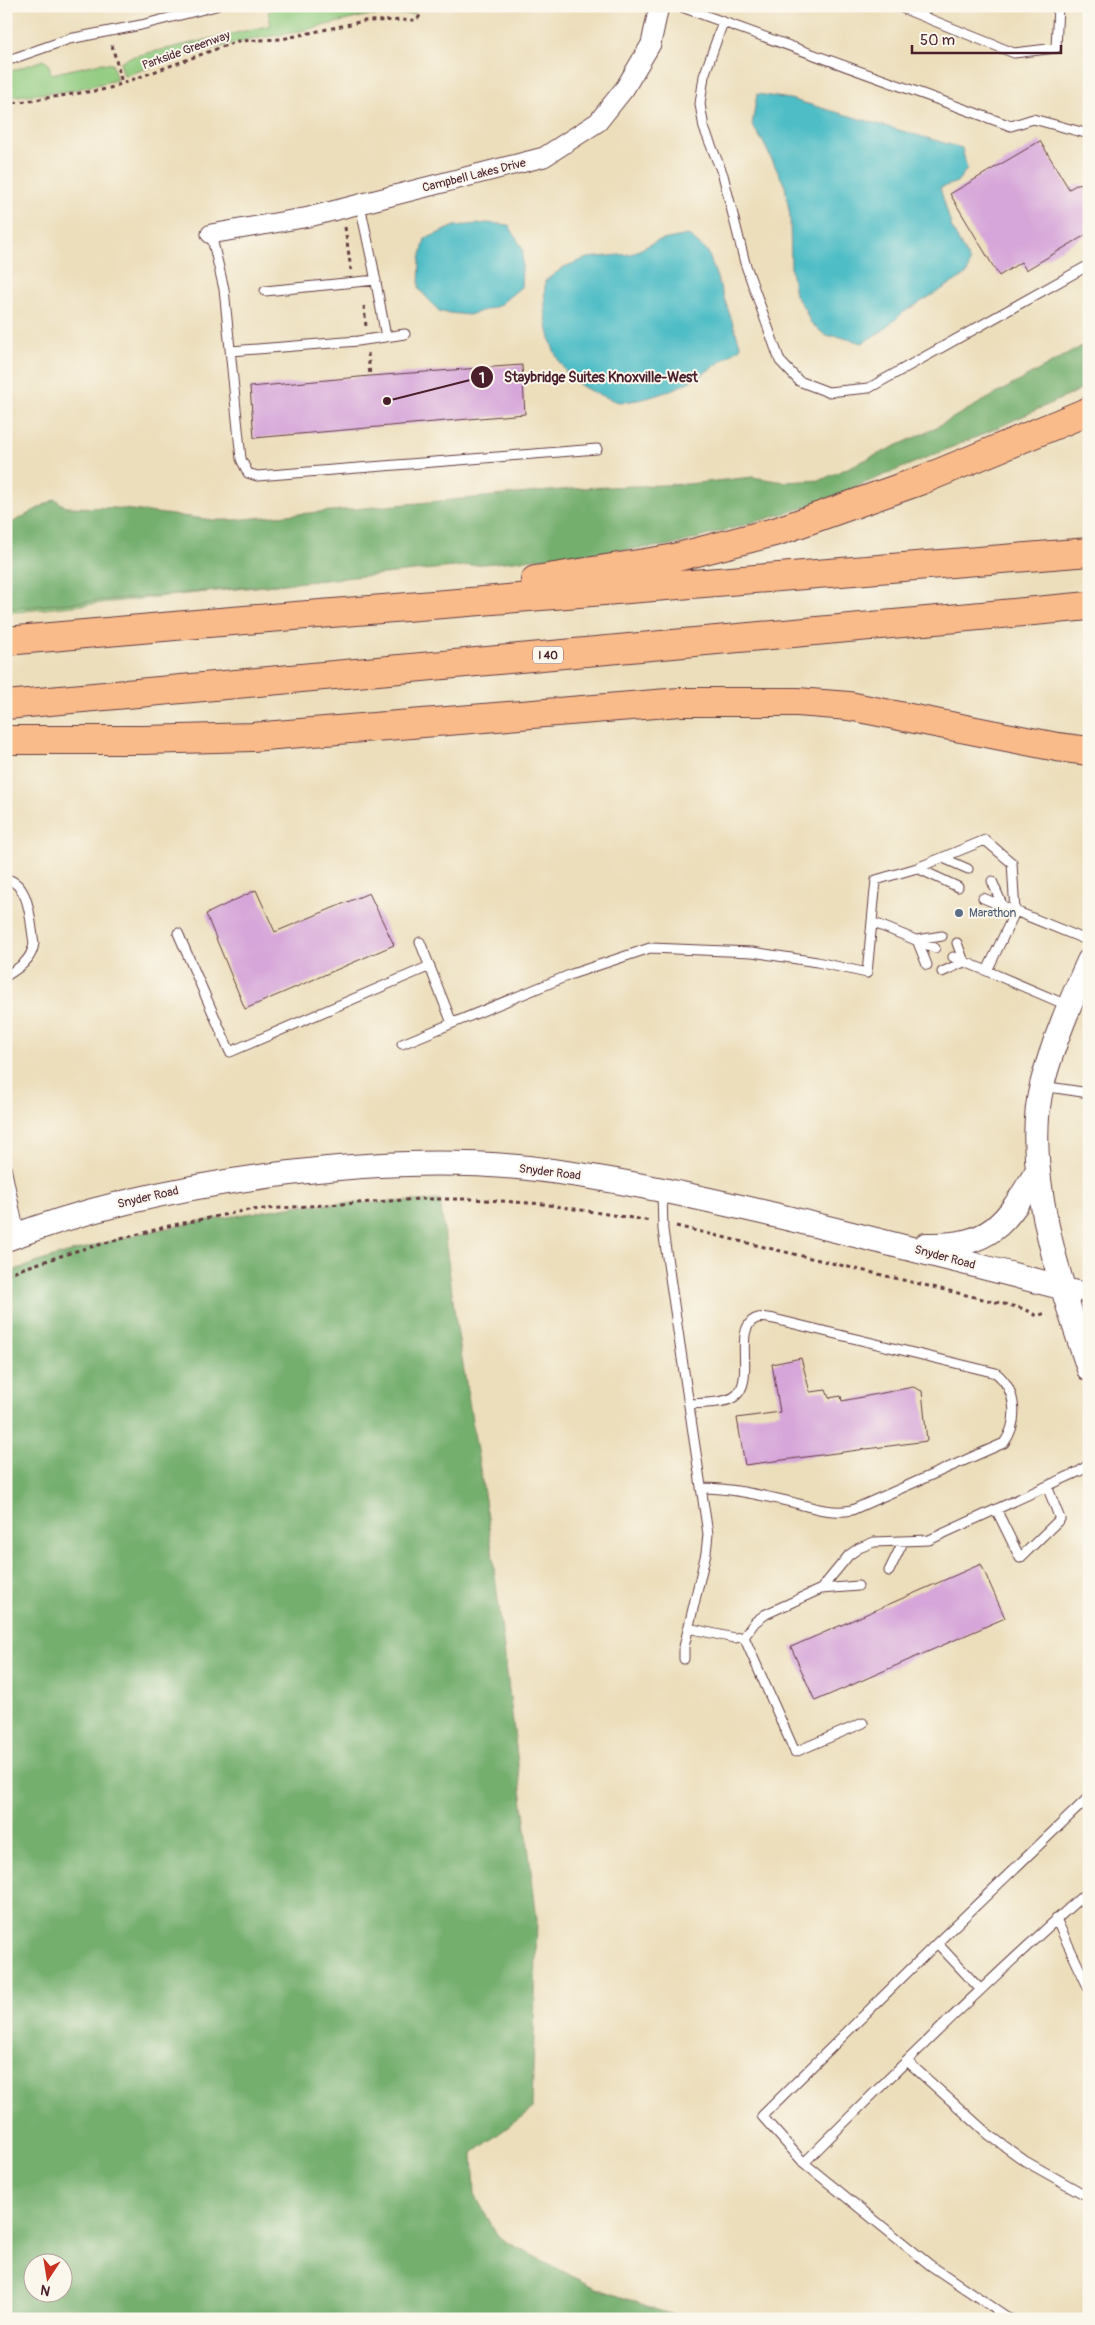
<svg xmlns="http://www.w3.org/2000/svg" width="1095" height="2325" viewBox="0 0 1095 2325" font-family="Pangolin,sans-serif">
  <rect width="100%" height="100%" fill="#fbf7ec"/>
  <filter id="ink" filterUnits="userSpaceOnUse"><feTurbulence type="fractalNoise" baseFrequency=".02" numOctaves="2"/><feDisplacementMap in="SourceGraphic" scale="10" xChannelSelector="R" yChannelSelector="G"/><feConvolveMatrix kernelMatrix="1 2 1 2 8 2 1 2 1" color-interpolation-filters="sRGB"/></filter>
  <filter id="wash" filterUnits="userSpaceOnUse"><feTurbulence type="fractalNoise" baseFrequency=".0096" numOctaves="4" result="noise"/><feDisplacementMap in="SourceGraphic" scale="20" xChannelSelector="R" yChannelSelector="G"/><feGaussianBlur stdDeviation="1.12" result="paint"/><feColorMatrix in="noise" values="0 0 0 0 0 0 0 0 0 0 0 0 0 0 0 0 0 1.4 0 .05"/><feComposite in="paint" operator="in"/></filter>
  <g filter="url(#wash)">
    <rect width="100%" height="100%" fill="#ecdebb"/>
    <!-- green -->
    <path fill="#90cb7f" stroke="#6d7555" d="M280,6H421L414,14L365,16L292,33L259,38L189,54L124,76L120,62L130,57L271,25L268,12Z
      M43,60L49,64L51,74L101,63L112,64L117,80L69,91L6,97V73Z
      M284,584L6,613V609Z"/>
    <!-- forest -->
    <path fill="#74af6e" stroke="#5f674c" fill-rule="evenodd" d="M1089,340V386L979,436L807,507L674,545L284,584L6,609V526L55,499L66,507L115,508L214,520H233L582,488L688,484L752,477L785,482L821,480L931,430L1084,345Z
      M440,1200L456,1322L488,1518L537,1919L532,2109L473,2153L475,2195L499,2238L593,2287L684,2319H6V1273L56,1256L142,1233L203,1221L301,1205ZM32,2262H62V2292H32Z"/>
    <!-- water -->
    <path fill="#4fbdc6" stroke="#4c6e78" d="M757,94L790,99L962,148L967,169L957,182L940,188L952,228L970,262L967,274L904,312L882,331L862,343L837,336H826L810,322L805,309L795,295L791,269L790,216L785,186L763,142L752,125Z
      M488,223L509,225L523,250L521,287L498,306L469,315L440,312L419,289L420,259L425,239L455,226Z
      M688,235L708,252L741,347C706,374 667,399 621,402C615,402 606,397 600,395C551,378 543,328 545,281L564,267L587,258L631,254L657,241Z"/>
    <g id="blocks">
      <!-- building -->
      <path fill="#d6a5d9" d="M1040,141L1069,189L1080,183L1089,197V233L1026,270L1021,262L999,276L950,194Z
        M522,365L525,414L254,438L250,387L370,376Z
        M256,890L275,932L369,893L394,945L245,1009L206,914Z
        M801,1358L810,1392L826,1390L829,1398L841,1396L842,1401L913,1387L922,1391L927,1441L745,1465L737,1418L780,1412L772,1364Z
        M981,1564L1005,1618L815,1701L791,1647Z"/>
    </g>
  </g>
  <g filter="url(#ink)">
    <use href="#blocks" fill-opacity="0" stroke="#623c41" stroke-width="1"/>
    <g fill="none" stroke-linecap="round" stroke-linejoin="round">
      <!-- service casing -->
      <g stroke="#623c41" stroke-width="11">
        <path id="service" d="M679,6L1011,126L1033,119L1089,134
          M897,6L1014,53L1056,48L1058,6
          M723,22L704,76L700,104L704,128L723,175L745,263L780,361L799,381L828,392L869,388L1089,265
          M6,61L69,39L141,25L216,6
          M360,205L373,266L386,337
          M211,234L224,289L241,459L248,473L257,476L597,449
          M265,291L376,280
          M231,351L358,341L405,334
          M943,858L968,869
          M917,868L985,840L1012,863L1015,912L987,971L1069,1006
          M6,879C31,884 30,923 34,943C32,960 19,968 6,976
          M992,881L1003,907
          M983,898L1089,941
          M872,922L935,948
          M178,933L230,1052L430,966
          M420,942L452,1023
          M953,957L987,971
          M927,965L917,940L942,936
          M942,972L964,962L957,943
          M402,1044L572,974L650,948L752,952L817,962L867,973L876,880L917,868L958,887
          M1042,1086L1089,1093
          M6,1167L20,1234
          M662,1192L663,1230L708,1534L706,1553L684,1647V1659
          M689,1404C702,1403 723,1404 734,1397C757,1382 732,1330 755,1319C761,1316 768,1318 774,1319L996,1373C1017,1390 1019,1422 1004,1443L852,1510C833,1514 814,1508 795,1503C764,1496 733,1488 701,1488
          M996,1509L1020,1558L1060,1519L1047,1486
          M889,1571L903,1542
          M821,1589L858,1586
          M688,1628L734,1638L744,1637L755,1622L766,1614L821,1589L849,1555L859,1548L874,1542L929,1540L1080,1471L1089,1464
          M744,1637L795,1752L863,1723
          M1056,1919L1089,1989
          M937,1943L1089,1797
          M980,1989L937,1943L762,2116L804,2163C897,2069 991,1978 1089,1890
          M907,2061L988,2134L1025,2161L1089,2197
          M804,2163L930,2265L1010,2319"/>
      </g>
      <!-- minor casing -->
      <g stroke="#623c41" stroke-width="21">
        <path id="minor" d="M211,234L309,217L544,157L598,122L625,88L651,44L659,6
          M1061,1287L1089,1293"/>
      </g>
      <!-- tertiary casing -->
      <g stroke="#623c41" stroke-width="26">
        <path id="tertiary" d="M1089,961C1071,1001 1053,1042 1042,1085C1021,1169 1062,1289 1089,1369
          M6,1239C93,1206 182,1187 274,1175C358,1164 443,1159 528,1168C607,1177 684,1194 762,1212C862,1236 962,1262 1061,1287
          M926,1245C993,1247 1006,1222 1038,1170"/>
      </g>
      <!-- motorway casing -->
      <g stroke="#623c41" stroke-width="30">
        <path id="motorway" d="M535,580L670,559L778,531L922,480L1089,411
          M6,641L208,623L1089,552
          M6,705L1089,606
          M6,740H144L252,737L680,702H797L849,706L1057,747L1089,751"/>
      </g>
      <!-- path -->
      <path stroke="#623c41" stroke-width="3" stroke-dasharray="4 4" stroke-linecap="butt" d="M112,45L122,83
        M6,104L107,89L238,41L282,39L364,21L417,20L426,6
        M345,227L351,270
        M364,306L366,327
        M368,353L370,376
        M6,420V458
        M676,1226L1025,1309L1037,1316L1046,1313
        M6,1274L76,1251L169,1226L248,1210L421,1199H472L543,1204L651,1221"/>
      <!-- service -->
      <use href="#service" stroke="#fff" stroke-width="9"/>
      <!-- minor -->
      <use href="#minor" stroke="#fff" stroke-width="19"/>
      <!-- tertiary -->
      <use href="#tertiary" stroke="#fff" stroke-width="24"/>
      <!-- motorway -->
      <use href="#motorway" stroke="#fabb8b" stroke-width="28"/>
    </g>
  </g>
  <!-- markers -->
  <circle fill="#5c6f8a" stroke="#fbf7ec" stroke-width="2" cx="959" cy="913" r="5"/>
  <g text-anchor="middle" stroke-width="4" stroke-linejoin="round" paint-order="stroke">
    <!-- shield labels -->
    <rect fill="#fbf7ec" stroke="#7f6065" stroke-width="1" x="533" y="646.5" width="30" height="17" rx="4"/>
    <g font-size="11" font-weight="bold" fill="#4a1f2b">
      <text x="548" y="659">I 40</text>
    </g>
    <!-- street labels -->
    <g font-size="12" fill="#4a1f2b" stroke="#fbf7ec">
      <text transform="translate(186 50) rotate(-20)" y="4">Parkside Greenway</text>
      <text transform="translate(474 175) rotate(-14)" y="4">Campbell Lakes Drive</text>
      <text transform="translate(550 1172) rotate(7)" y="4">Snyder Road</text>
      <text transform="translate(148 1197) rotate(-13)" y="4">Snyder Road</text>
      <text transform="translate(945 1257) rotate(15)" y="4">Snyder Road</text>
    </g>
    <!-- service labels -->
    <g font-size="12" fill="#4e5e75" stroke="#fbf7ec" text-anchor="start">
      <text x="969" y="917">Marathon</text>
    </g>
  </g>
  <!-- callouts -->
  <path fill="none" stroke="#4a1f2b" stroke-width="2" d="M387 401L482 377"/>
  <g fill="#4a1f2b" stroke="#fbf7ec" stroke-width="2">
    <circle cx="387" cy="401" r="5"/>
    <circle cx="482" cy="377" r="12"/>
  </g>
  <g font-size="15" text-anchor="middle" font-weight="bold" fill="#fff">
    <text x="482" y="383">1</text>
  </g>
  <g font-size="14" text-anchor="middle" font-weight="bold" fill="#4a1f2b" stroke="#fbf7ec" stroke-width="4" stroke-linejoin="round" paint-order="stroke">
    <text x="601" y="382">Staybridge Suites Knoxville-West</text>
  </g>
  <!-- margin -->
  <rect width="1095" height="2325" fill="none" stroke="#fbf7ec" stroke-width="25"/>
  <!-- north arrow -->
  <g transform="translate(48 2278) rotate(192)"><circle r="24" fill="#fbf7ec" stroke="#b4a19f"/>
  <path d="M0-4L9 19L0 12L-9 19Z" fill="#c8321e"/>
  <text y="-8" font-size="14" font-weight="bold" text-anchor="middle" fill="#4a1f2b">N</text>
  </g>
  <!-- scale -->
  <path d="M912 45v8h149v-8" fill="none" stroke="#4a1f2b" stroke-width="2.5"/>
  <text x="920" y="45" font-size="15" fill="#4a1f2b" stroke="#fbf7ec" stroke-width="4" paint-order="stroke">50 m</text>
</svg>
